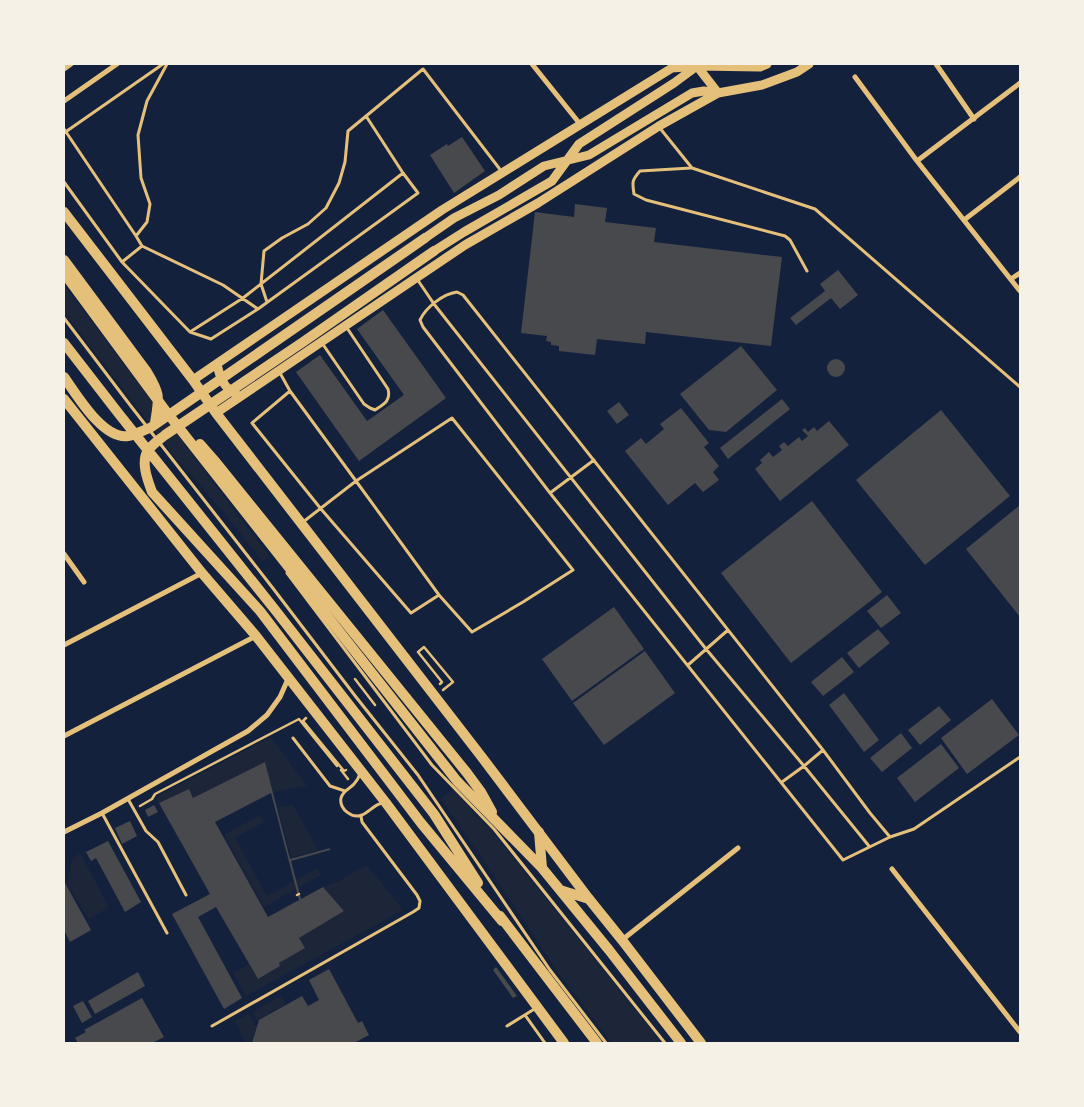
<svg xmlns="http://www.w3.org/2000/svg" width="1084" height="1107" viewBox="0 0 1084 1107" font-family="'Fira Sans',sans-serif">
  <rect width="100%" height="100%" fill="#14213d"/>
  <!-- green -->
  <path fill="#1d2539" d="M64,285L270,557L262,561L222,510L174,456L64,312Z
    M271,737L307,786L273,792L265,762L193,798L189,789L159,803L156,797Z
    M453,790L495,835L662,1043H612L557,971L496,878L441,799Z
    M293,805L318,850L291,857L278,807Z
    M260,815L264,822L235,838L267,896L317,868L321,875L264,907L224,835Z
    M80,853L109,907L89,919L67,884L72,859Z
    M367,865L403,910L246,996L233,973L249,964L258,979L280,966L279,963L305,948L299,938L344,911L323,887L337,882Z
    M281,996L286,1004L257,1021L252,1012Z
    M249,1014L256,1027L251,1043H246L235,1021Z"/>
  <!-- building -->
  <path fill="#48494c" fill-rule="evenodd" d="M462,137L485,171L454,193L430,155L447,144L448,146Z
    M575,204L607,208L605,222L656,228L654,242L782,257L771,346L646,332L645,344L597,339L595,355L559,351V346L551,345V342L546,341L547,336L521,333L535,212L574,217Z
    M838,270L858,295L840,309L831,298L796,325L790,318L825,291L820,284Z
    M383,310L446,398L359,461L296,372L320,355L367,421L404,395L357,329Z
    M741,346L777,390L726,432L709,430L680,394Z
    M827 368a9 9 0 1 1 18 0a9 9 0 1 1-18 0Z
    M782,399L790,409L728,459L720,448Z
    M619,402L629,415L617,424L607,411Z
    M681,408L709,443L704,447L719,466L713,472L719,480L703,492L695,483L668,505L625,451L641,438L646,444L664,429L660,424Z
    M941,410L1010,496L925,565L856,480Z
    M829,421L849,445L780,501L755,469L762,463L760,460L769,452L773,457L782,450L779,446L784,442L788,446L799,437L802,441L808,436L802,430L805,428L808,432L814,427L817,431Z
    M812,501L882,592L791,663L721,573Z
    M1020,505V617L966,549Z
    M887,595L901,613L881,628L867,611Z
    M614,607L644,649L572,701L542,659Z
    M878,629L890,643L859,668L847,653Z
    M645,651L675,693L604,745L573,703Z
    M842,657L854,672L823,696L811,682Z
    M844,693L879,740L864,752L829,705Z
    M992,699L1019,735L967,774L941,738Z
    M939,706L951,720L920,745L908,730Z
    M901,733L912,748L882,772L870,758Z
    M941,744L959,768L915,802L897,778Z
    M265,762L290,859L330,848V850L291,861L301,899L323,887L344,911L299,938L305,948L279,963L280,966L258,979L216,907L198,917L242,998L224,1009L172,914L210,894L159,803L189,789L193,798ZM271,793L299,900L268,917L215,822Z
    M154,805L158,812L148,817L145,810Z
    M130,821L137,836L122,844L115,828Z
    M108,841L141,902L125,912L96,858L91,861L86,852Z
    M64,881L91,930L70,942L64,930Z
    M496,967L517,996L513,998L493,970Z
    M329,969L358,1023L362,1021L369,1035L356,1042V1043H252L259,1020L302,996L308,1006L319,1000L309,980Z
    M138,972L145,986L95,1014L88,1001Z
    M142,998L164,1037L152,1043H78L75,1038L86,1032L84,1030Z
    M83,1001L92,1017L82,1023L73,1006Z"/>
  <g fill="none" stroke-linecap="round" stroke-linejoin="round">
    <!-- path -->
    <path stroke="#e5c07b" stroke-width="2.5" d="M355,679L375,705
      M440,684L442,682L418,652L424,647L453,682L443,690
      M306,718L303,721L344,771L346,770
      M341,770L348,779
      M140,806L152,799L155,794L299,719L337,766
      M297,895L299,894"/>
    <!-- service -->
    <path stroke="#e5c07b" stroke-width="3" d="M167,64L147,101L138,135L141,178L150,204L147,222L136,236L142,246L223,285L258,309
      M659,127L692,168L815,209L1020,387
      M64,129L136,236
      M64,133L163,64
      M691,168L640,171C632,180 632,182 634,194L646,200L785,236L790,240L807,271
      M64,182L122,262L142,246
      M122,262L190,332L211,339L258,309L418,193L403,173L366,116
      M417,279L434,304L706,649L804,766L869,846
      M457,292L463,295L823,750L870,813L890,837L843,860L550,493L423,327L420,320C426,307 443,294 457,292Z
      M267,302L261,284L264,251L282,238L308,224L326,208L339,183L345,162L348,131L423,69L502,172
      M64,318L130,405L272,587L356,697L418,775L550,970L606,1043
      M190,332L243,298L403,173
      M322,343L364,404L370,408L375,410C384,404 391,401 388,389L347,328
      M280,373L290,391L356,481L452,418L573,570L523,602L472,632L439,595L411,613L321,509L252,423L290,391
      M550,493L594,460
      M303,522L356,481L439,595
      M287,573L432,765L494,829L665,1043
      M688,665L728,630
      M293,738L330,786L345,791
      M360,773C359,777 357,781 354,784C350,789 343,790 341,798C339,809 352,819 362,815C369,812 374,805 382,803
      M782,782L804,766L823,750
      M128,799L146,831L158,842L186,895
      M102,813L167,933
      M890,837L914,829L1020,757
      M525,1015L545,1043
      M212,1026L413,912L419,908L420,901L417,895L362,822L361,816
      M507,1026L536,1008"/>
    <!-- minor -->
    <path stroke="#e5c07b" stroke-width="5" d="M532,64L580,124
      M936,64L974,119
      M64,69L71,64
      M855,77L917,161L1020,291
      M64,101L117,64
      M917,161L1020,83
      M964,220L1020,177
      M1011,279L1020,273
      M64,554L84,582
      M64,645L202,573
      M64,736L256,636
      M64,832L102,813L248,731L267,715L280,697L288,679
      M892,869L1020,1032
      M622,940L738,848"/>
    <!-- secondary -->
    <path stroke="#e5c07b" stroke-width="9" d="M697,66L718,93
      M425,238L454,218L499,195L544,166L589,155L692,93L704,91L718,93L762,85L797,72L809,64
      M434,251L464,232L552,181L579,144L674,83L697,66
      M217,364C220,378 223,387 236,394
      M193,380L442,210L672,68L697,66L760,67L767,64
      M216,413L465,245L538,203L659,126L718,93"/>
    <!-- primary -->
    <path stroke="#e5c07b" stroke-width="10" d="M64,212L193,380L216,413L481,756L589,899L622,940L701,1043
      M64,399L202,573L256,636L386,803L564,1043"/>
    <!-- trunk -->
    <path stroke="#e5c07b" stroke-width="10" d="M434,251L303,342L165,435C159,440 151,445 147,452C141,464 148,481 152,492L260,611L421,823L502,921
      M64,260L147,372C161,395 159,397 155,423
      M64,273L165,410L457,781L542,868L609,950L681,1043
      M64,343L119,414L276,611L434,814L478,883
      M64,377C77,395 103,440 128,436C135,435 143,430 150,428L425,238
      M200,444L214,460L467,773L481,792L492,812
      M539,832L542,868
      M560,890L589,899
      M500,916L597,1043"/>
  </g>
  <!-- border -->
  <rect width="1084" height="1107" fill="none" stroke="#f6f1e7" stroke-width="130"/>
</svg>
